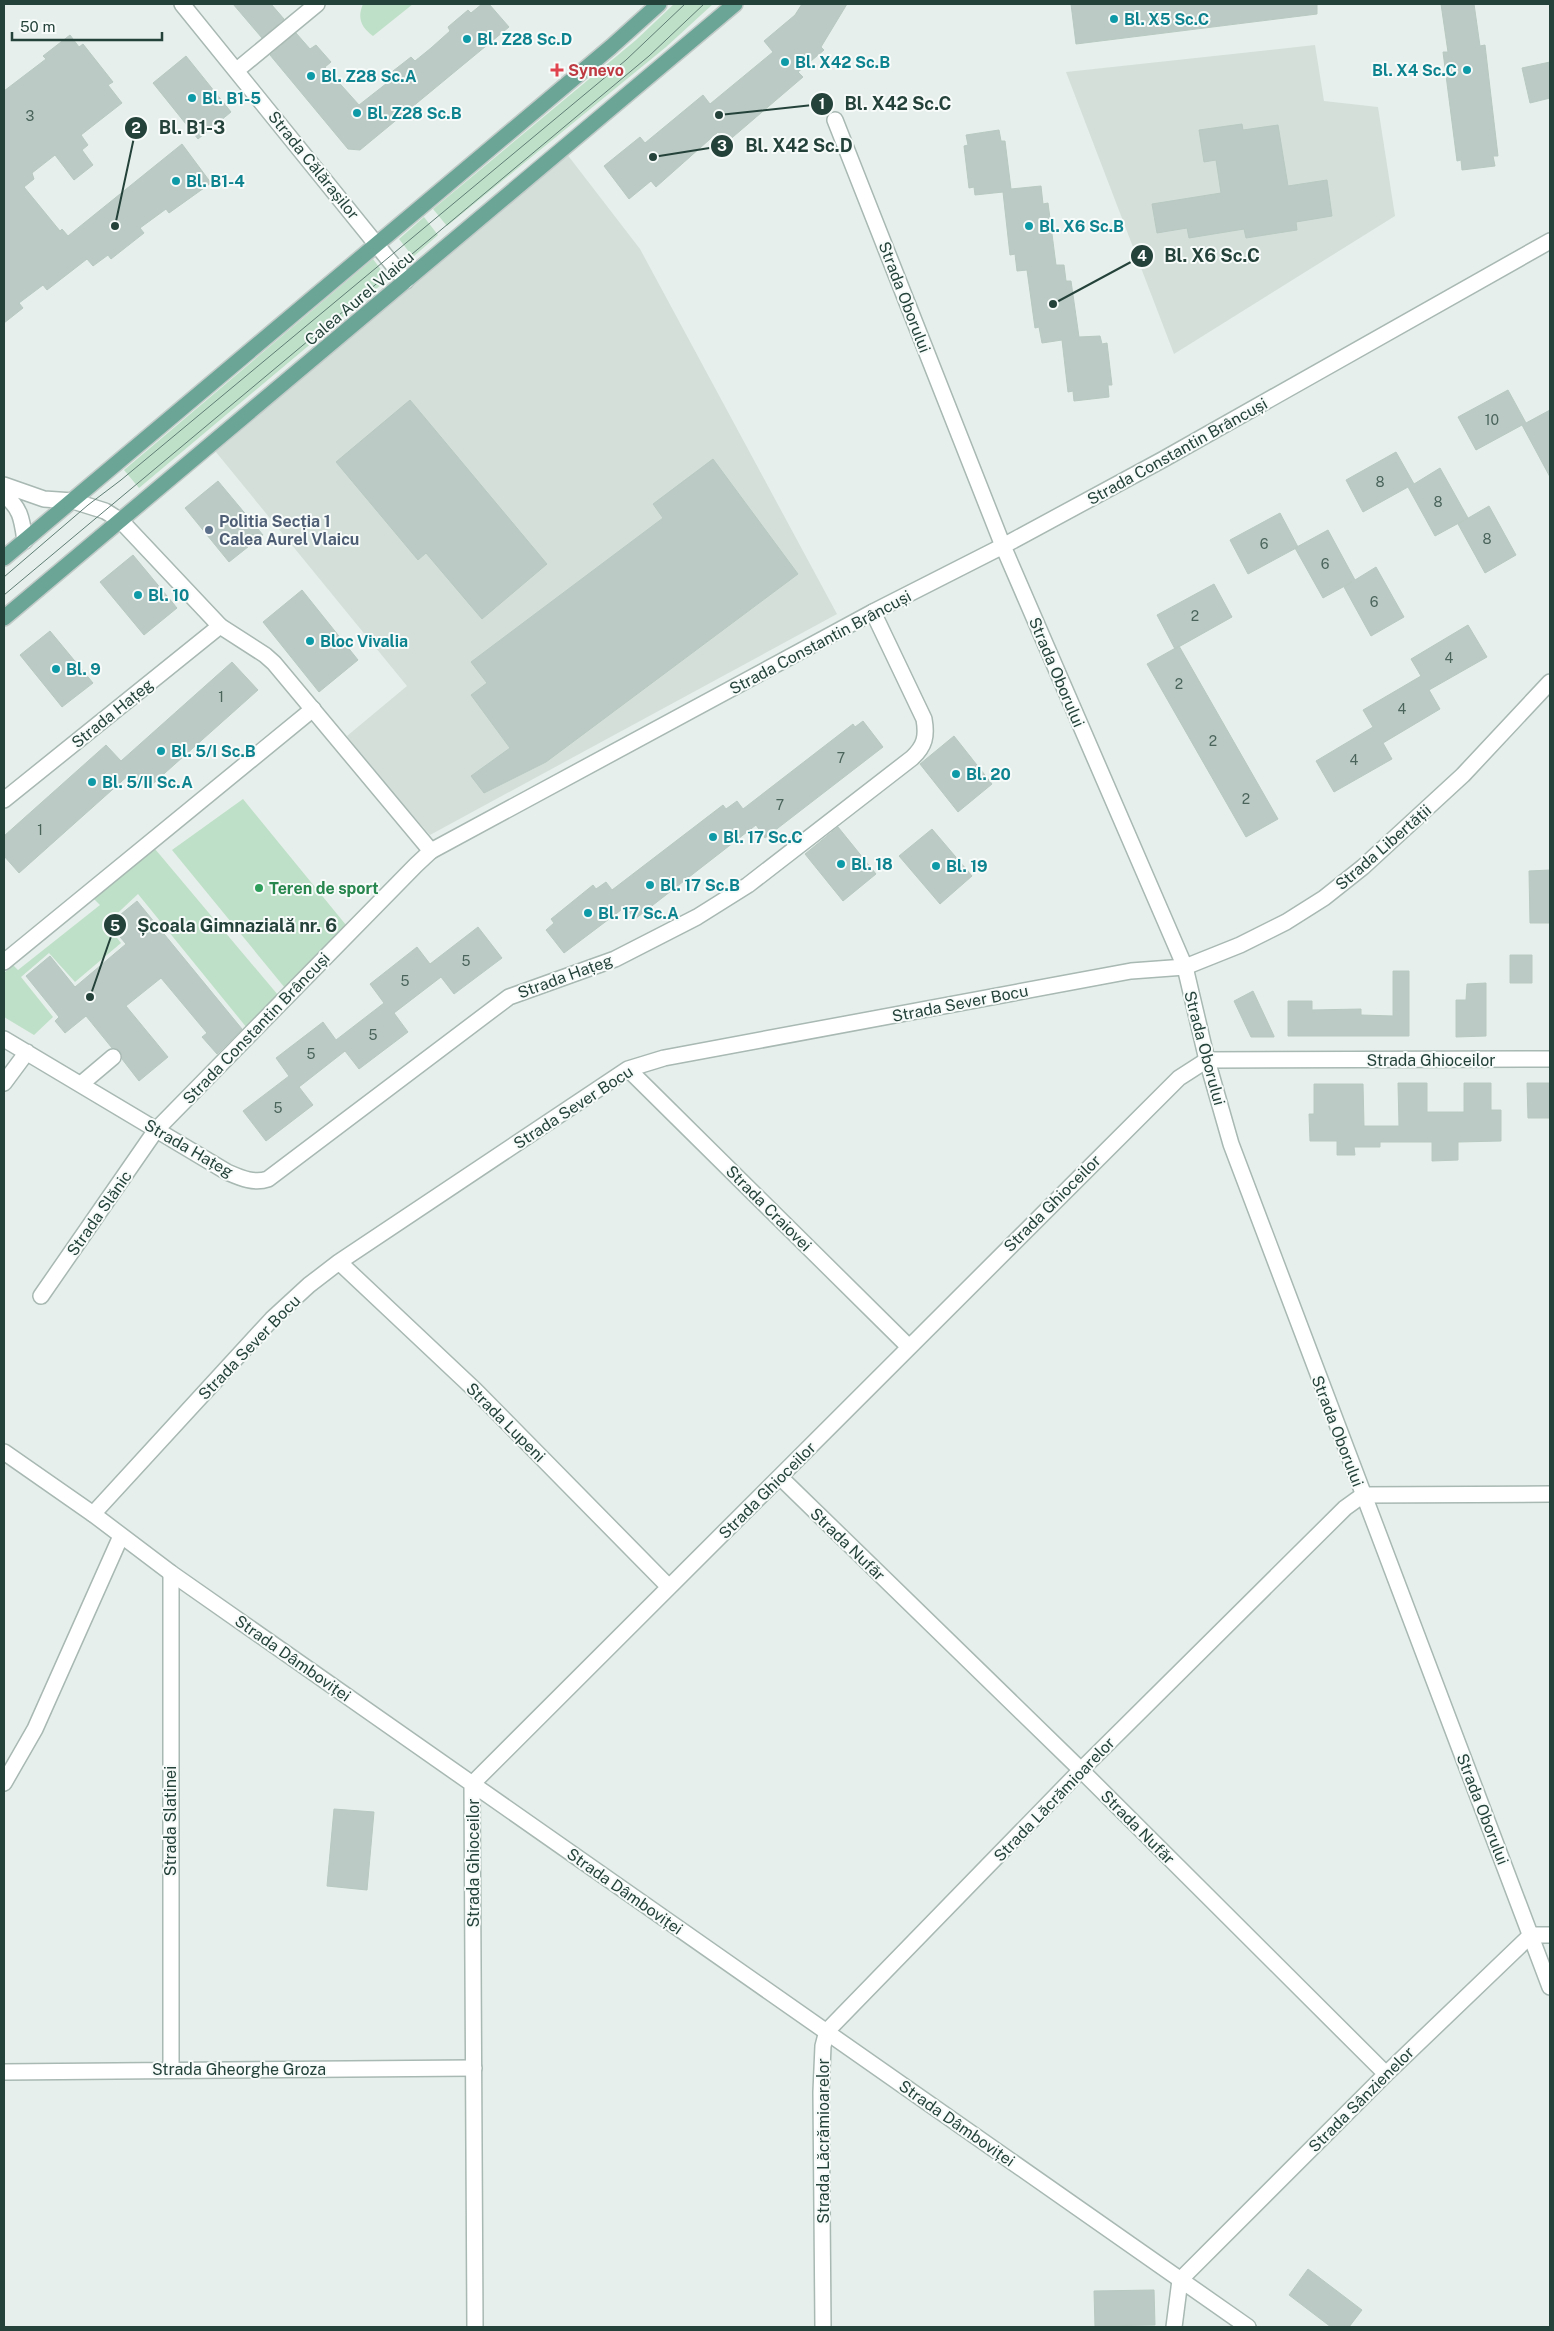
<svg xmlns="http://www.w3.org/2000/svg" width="1554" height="2331" viewBox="0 0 1554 2331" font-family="'Public Sans',sans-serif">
  <rect width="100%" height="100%" fill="#e6efeb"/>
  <!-- built -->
  <path fill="#d4dfda" d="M1315,45L1324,101L1378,107L1395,216L1174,354L1066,72Z
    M563,149L640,249L837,614L430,835L372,769L347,736L407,686L211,446Z"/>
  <!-- green -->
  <path fill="#bfe0c8" d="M363,4H413L373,36C361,27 357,18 363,4Z
    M674,4H713L666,47L447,226L433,209L636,40Z
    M424,217L438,235L413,257L399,239Z
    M373,259L388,279L139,488L124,470Z
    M243,799L346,925L285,988L172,850Z
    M155,849L278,995L247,1028L138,894L106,924L121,943L75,982L49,953L21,977L53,1017L34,1035L4,1017V973L13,965L18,970L100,905L94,899Z"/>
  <!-- building -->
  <path fill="#bbcac4" stroke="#b8c9c2" d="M233,4H271L284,19L262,38Z
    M482,4H489L509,27L360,150L348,149L270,55L296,33L310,49L316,45L331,62L325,67L359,105L396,76L393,71L411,57L415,61L431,48L450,31L448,27L468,10L471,13Z
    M802,4H847L821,47L824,50L798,72L803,77L727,142L718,132L656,187L651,181L629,199L604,166L640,137L645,143L703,95L710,104L773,52L764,41L795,15Z
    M1071,4H1317V14L1076,44Z
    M1441,4H1474L1480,46L1485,45L1490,88L1498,156H1493L1495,166L1462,170L1461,160L1457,161L1443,52H1448Z
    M70,35L79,47L83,44L113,82L108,85L122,103L81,135L88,145L82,150L93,165L74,180L55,155L32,173L34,179L24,187L60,231L62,229L68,236L182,144L211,183L169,213L166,209L140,228L144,233L111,259L108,255L93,266L87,259L47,290L43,285L19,303L23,308L4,323V91L46,59L43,56Z
    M186,56L231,112L198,139L153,83Z
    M1550,62V98L1530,103L1522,68Z
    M1242,124L1243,130L1278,125L1288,186L1327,180L1332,216L1296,222L1297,230L1246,238L1244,229L1189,238L1187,228L1157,233L1152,204L1221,193L1216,160L1204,162L1199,130Z
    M999,130L1001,141H1005L1011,189L1041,186L1043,204L1048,203L1056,265H1064L1066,281H1071L1079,337L1100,336L1102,344L1107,343L1112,385H1108L1109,397L1074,401L1073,391L1068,392L1062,340L1042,343L1039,327L1035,328L1027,270L1017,271L1015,254L1010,255L1003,192L975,195L974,187L969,188L964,146L968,145L966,135Z
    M1508,390L1526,423L1550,410V477L1522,425L1476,450L1458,417Z
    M410,400L547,564L482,619L426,553L418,560L336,462Z
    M1396,452L1414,484L1440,468L1468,518L1435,536L1408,487L1363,512L1346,480Z
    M713,459L798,574L546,762L484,793L471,776L510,748L471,695L487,683L471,662L663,518L653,504Z
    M218,481L263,535L229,562L185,508Z
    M1489,506L1516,555L1485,573L1458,524Z
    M1280,513L1298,547L1248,574L1230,540Z
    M1328,530L1355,580L1376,567L1404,617L1371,636L1344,587L1352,582L1323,598L1295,548Z
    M133,555L177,608L144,635L100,582Z
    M1214,584L1232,617L1175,649L1157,615Z
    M302,590L358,660L319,692L263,622Z
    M1468,625L1487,657L1429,690L1440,709L1383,743L1392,759L1334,792L1316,761L1373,727L1363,710L1421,676L1411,659Z
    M50,631L93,683L62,707L20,655Z
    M1179,646L1278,819L1246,837L1147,664Z
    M232,662L258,690L147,789L131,773L19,873L4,856V836L106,745L121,761Z
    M863,721L883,747L765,838L756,825L635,919L625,907L564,953L546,930L554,923L551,919L593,885L596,889L606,882L612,890L723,805L726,809L737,801L743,809L853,724L855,727Z
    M954,736L992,784L958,812L920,764Z
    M838,827L876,874L843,901L805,854Z
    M932,829L972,876L940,904L899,856Z
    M1550,870V923H1530L1529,871Z
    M137,901L242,1029L217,1054L202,1037L207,1033L161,978L126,1006L168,1057L139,1081L122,1059L120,1051L112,1048L86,1016L65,1033L55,1021L59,1017L26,976L50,956L75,987L126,944L109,924Z
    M478,927L502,958L454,994L441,977L394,1013L408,1032L359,1069L345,1051L299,1087L313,1105L266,1141L243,1111L289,1076L276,1058L323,1022L336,1040L384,1003L370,984L417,947L430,964Z
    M1510,955H1532V983H1510Z
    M1393,971H1409V1036H1288V1001H1312V1010L1361,1009V1015L1393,1016Z
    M1486,983V1036L1456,1037V1000H1466L1467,984Z
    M1253,991L1274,1036V1037H1251L1234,1001Z
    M1398,1083H1427V1112H1464V1083H1491V1110H1501V1141L1458,1142V1160L1432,1161V1142H1380V1147H1354L1355,1155H1337V1141H1310L1309,1114H1314V1084H1363L1364,1126H1399Z
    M1527,1083H1550V1118H1528Z
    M334,1809L374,1812L367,1890L327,1886Z
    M1308,2269L1362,2310L1349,2327H1331L1289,2295Z
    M1154,2290L1155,2325L1095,2326L1094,2291Z"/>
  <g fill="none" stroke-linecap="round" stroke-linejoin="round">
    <!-- pedestrian casing -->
    <g stroke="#a8b8b2" stroke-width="18">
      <path id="pedestrian" d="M81,1084L113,1057"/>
    </g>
    <!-- minor casing -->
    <g stroke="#a8b8b2" stroke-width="18">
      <path id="minor" d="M182,4L406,281
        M237,70L317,4
        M835,120L1003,546
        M4,485L44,499L73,501
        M4,495C21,508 22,520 25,541
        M4,800L220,626
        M4,962L313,709
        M4,1039L227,1172C241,1178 254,1184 268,1179L509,997L615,959L697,917L748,885L912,758C925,746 927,736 924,719L873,612
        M628,1069L909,1347
        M4,1083L27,1052
        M339,1262L475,1390L669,1587
        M41,1296L156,1130L416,865L431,851
        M780,1477L1081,1770L1386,2074
        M93,1514L272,1319L309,1285L339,1262L628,1069L664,1058L1131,971L1185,967L1240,945L1286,922L1324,898L1363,867L1463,775L1550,682
        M4,1783L35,1729L121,1536
        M472,1784L1179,1078L1207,1060L1550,1059
        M171,2070V1573
        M4,2072L474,2068
        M823,2327L821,2092L823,2046L827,2031L1081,1770L1345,1508L1363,1495L1550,1494
        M1174,2327L1180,2280L1386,2074L1531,1935H1550"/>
    </g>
    <!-- tertiary casing -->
    <g stroke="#a8b8b2" stroke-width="18">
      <path id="tertiary" d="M73,501L105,511L121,521L220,626L265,655L274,663L431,851L873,612L1003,546L1162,460L1550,241
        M1003,546L1185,967L1207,1060L1231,1144L1550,1987
        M4,1452L93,1514L171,1573L1248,2327
        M472,1784L475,2327"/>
    </g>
    <!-- primary casing -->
    <g stroke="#c2cac8" stroke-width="18">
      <path id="primary" d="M4,558L611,47L659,4
        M4,618L735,4"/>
    </g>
    <!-- pedestrian -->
    <use href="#pedestrian" stroke="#fff" stroke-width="15"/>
    <!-- minor -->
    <use href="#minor" stroke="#fff" stroke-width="15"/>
    <!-- tertiary -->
    <use href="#tertiary" stroke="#fff" stroke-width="15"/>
    <!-- primary -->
    <use href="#primary" stroke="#6aa596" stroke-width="15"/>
    <!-- tram -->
    <path stroke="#5f7d75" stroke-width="1" d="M4,577L88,505L121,480L626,60L685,4
      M4,595L649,56L704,4"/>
  </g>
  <!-- markers -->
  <g fill="#0f9aa8" stroke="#f7fbf9" stroke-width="2">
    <circle cx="1114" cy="19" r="5"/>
    <circle cx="467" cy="39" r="5"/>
    <circle cx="785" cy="62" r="5"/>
    <circle cx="1467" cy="70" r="5"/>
    <circle cx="311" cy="76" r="5"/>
    <circle cx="192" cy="98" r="5"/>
    <circle cx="357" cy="113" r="5"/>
    <circle cx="176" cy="181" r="5"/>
    <circle cx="1029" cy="226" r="5"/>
    <circle cx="138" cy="595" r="5"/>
    <circle cx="310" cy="641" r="5"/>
    <circle cx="56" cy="669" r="5"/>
    <circle cx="161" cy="751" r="5"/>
    <circle cx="956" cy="774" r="5"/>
    <circle cx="92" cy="782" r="5"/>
    <circle cx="713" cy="837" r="5"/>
    <circle cx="841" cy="864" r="5"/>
    <circle cx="936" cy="866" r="5"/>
    <circle cx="650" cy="885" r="5"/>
    <circle cx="588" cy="913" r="5"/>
  </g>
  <path fill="#e0444e" stroke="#f7fbf9" stroke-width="2" d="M554.5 62.5h5v5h5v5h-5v5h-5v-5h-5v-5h5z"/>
  <circle fill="#5c6f8a" stroke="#f7fbf9" stroke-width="2" cx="209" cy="530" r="5"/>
  <circle fill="#2e9e5b" stroke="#f7fbf9" stroke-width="2" cx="259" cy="888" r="5"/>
  <g text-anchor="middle" stroke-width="4" stroke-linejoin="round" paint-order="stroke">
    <!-- number labels -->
    <g font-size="14" fill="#4a645c">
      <text x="30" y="121">3</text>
      <text x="1492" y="425">10</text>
      <text x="1380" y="487">8</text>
      <text x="1438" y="507">8</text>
      <text x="1487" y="544">8</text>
      <text x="1264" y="549">6</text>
      <text x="1325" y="569">6</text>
      <text x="1374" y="607">6</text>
      <text x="1195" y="621">2</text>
      <text x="1449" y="663">4</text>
      <text x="1179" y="689">2</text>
      <text x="221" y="702">1</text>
      <text x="1402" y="714">4</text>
      <text x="1213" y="746">2</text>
      <text x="841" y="763">7</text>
      <text x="1354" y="765">4</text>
      <text x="1246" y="804">2</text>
      <text x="780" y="810">7</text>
      <text x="40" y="835">1</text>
      <text x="466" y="966">5</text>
      <text x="405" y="986">5</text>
      <text x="373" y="1040">5</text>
      <text x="311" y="1059">5</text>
      <text x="278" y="1113">5</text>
    </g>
    <!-- culture labels -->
    <g font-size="16" font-weight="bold" fill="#0d838f" stroke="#f7fbf9" text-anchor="start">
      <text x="1124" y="25">Bl. X5 Sc.C</text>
      <text x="477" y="45">Bl. Z28 Sc.D</text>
      <text x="795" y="68">Bl. X42 Sc.B</text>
      <text x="1457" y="76" text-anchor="end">Bl. X4 Sc.C</text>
      <text x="321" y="82">Bl. Z28 Sc.A</text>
      <text x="202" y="104">Bl. B1-5</text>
      <text x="367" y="119">Bl. Z28 Sc.B</text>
      <text x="186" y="187">Bl. B1-4</text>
      <text x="1039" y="232">Bl. X6 Sc.B</text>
      <text x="148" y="601">Bl. 10</text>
      <text x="320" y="647">Bloc Vivalia</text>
      <text x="66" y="675">Bl. 9</text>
      <text x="171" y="757">Bl. 5/I Sc.B</text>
      <text x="966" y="780">Bl. 20</text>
      <text x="102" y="788">Bl. 5/II Sc.A</text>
      <text x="723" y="843">Bl. 17 Sc.C</text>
      <text x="851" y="870">Bl. 18</text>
      <text x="946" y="872">Bl. 19</text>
      <text x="660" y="891">Bl. 17 Sc.B</text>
      <text x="598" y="919">Bl. 17 Sc.A</text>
    </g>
    <!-- health labels -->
    <g font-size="16" font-weight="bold" fill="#be3a42" stroke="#f7fbf9" text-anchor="start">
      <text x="568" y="76">Synevo</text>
    </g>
    <!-- street labels -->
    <g font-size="16" fill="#24423a" stroke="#f7fbf9">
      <text transform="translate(314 165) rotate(51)" y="6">Strada Călărașilor</text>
      <text transform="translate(905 297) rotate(69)" y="6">Strada Oborului</text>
      <text transform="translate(359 298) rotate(-40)" y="6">Calea Aurel Vlaicu</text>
      <text transform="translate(1177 451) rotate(-29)" y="6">Strada Constantin Brâncuși</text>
      <text transform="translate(820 642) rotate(-28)" y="6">Strada Constantin Brâncuși</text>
      <text transform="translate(1057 672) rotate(67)" y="6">Strada Oborului</text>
      <text transform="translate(112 713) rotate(-39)" y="6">Strada Hațeg</text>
      <text transform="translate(1383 847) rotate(-41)" y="6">Strada Libertății</text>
      <text transform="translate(565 976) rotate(-20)" y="6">Strada Hațeg</text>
      <text transform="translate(960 1003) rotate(-11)" y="6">Strada Sever Bocu</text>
      <text transform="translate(256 1028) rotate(-46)" y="6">Strada Constantin Brâncuși</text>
      <text transform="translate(1205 1048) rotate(75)" y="6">Strada Oborului</text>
      <text x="1431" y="1066">Strada Ghioceilor</text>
      <text transform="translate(573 1107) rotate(-33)" y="6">Strada Sever Bocu</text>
      <text transform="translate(189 1148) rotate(30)" y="6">Strada Hațeg</text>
      <text transform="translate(1052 1203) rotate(-45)" y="6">Strada Ghioceilor</text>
      <text transform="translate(769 1208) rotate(45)" y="6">Strada Craiovei</text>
      <text transform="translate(99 1213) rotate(-55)" y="6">Strada Slănic</text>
      <text transform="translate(249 1347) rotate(-46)" y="6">Strada Sever Bocu</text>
      <text transform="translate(506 1422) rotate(45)" y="6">Strada Lupeni</text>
      <text transform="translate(1338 1431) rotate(69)" y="6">Strada Oborului</text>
      <text transform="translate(767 1490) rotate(-45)" y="6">Strada Ghioceilor</text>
      <text transform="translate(848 1544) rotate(44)" y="6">Strada Nufăr</text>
      <text transform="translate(293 1658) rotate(35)" y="6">Strada Dâmboviței</text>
      <text transform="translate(1054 1799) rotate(-46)" y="6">Strada Lăcrămioarelor</text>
      <text transform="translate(1483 1809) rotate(69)" y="6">Strada Oborului</text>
      <text transform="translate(170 1821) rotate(-90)" y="6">Strada Slatinei</text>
      <text transform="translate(1138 1827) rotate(45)" y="6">Strada Nufăr</text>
      <text transform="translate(473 1863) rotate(-90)" y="6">Strada Ghioceilor</text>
      <text transform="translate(625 1891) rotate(35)" y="6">Strada Dâmboviței</text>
      <text x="239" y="2075">Strada Gheorghe Groza</text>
      <text transform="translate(1361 2099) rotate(-45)" y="6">Strada Sânzienelor</text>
      <text transform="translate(957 2123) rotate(35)" y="6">Strada Dâmboviței</text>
      <text transform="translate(823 2141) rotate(-90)" y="6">Strada Lăcrămioarelor</text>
    </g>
    <!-- service labels -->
    <g font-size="16" font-weight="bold" fill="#4e5e75" stroke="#f7fbf9" text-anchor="start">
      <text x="219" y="527">Politia Secția 1<tspan x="219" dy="18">Calea Aurel Vlaicu</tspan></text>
    </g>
    <!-- leisure labels -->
    <g font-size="16" font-weight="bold" fill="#27864d" stroke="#f7fbf9" text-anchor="start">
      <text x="269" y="894">Teren de sport</text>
    </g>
  </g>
  <!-- callouts -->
  <path fill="none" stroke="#24423a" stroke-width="2" d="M719 115L822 104M115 226L136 128M653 157L722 146M1053 304L1142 256M90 997L115 925"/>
  <g fill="#24423a" stroke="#f7fbf9" stroke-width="2">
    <circle cx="719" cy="115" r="5"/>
    <circle cx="115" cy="226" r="5"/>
    <circle cx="653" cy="157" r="5"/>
    <circle cx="1053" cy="304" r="5"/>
    <circle cx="90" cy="997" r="5"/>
    <circle cx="822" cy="104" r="12"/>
    <circle cx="136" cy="128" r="12"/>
    <circle cx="722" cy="146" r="12"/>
    <circle cx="1142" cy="256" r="12"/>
    <circle cx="115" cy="925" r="12"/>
  </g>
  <g font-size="15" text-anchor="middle" font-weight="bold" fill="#fff">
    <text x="822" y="109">1</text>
    <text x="136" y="133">2</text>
    <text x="722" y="151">3</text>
    <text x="1142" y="261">4</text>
    <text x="115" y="931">5</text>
  </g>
  <g font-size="18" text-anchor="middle" font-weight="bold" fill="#24423a" stroke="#f7fbf9" stroke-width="4" stroke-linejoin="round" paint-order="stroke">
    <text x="898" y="110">Bl. X42 Sc.C</text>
    <text x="192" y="134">Bl. B1-3</text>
    <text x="799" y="152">Bl. X42 Sc.D</text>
    <text x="1212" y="262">Bl. X6 Sc.C</text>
    <text x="237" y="932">Școala Gimnazială nr. 6</text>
  </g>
  <!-- border -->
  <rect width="1554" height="2331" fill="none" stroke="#24423a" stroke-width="10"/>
  <!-- scale -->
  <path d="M12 32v8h150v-8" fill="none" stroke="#24423a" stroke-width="2.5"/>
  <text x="20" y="32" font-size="15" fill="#24423a" stroke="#f7fbf9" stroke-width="4" paint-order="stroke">50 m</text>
</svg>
